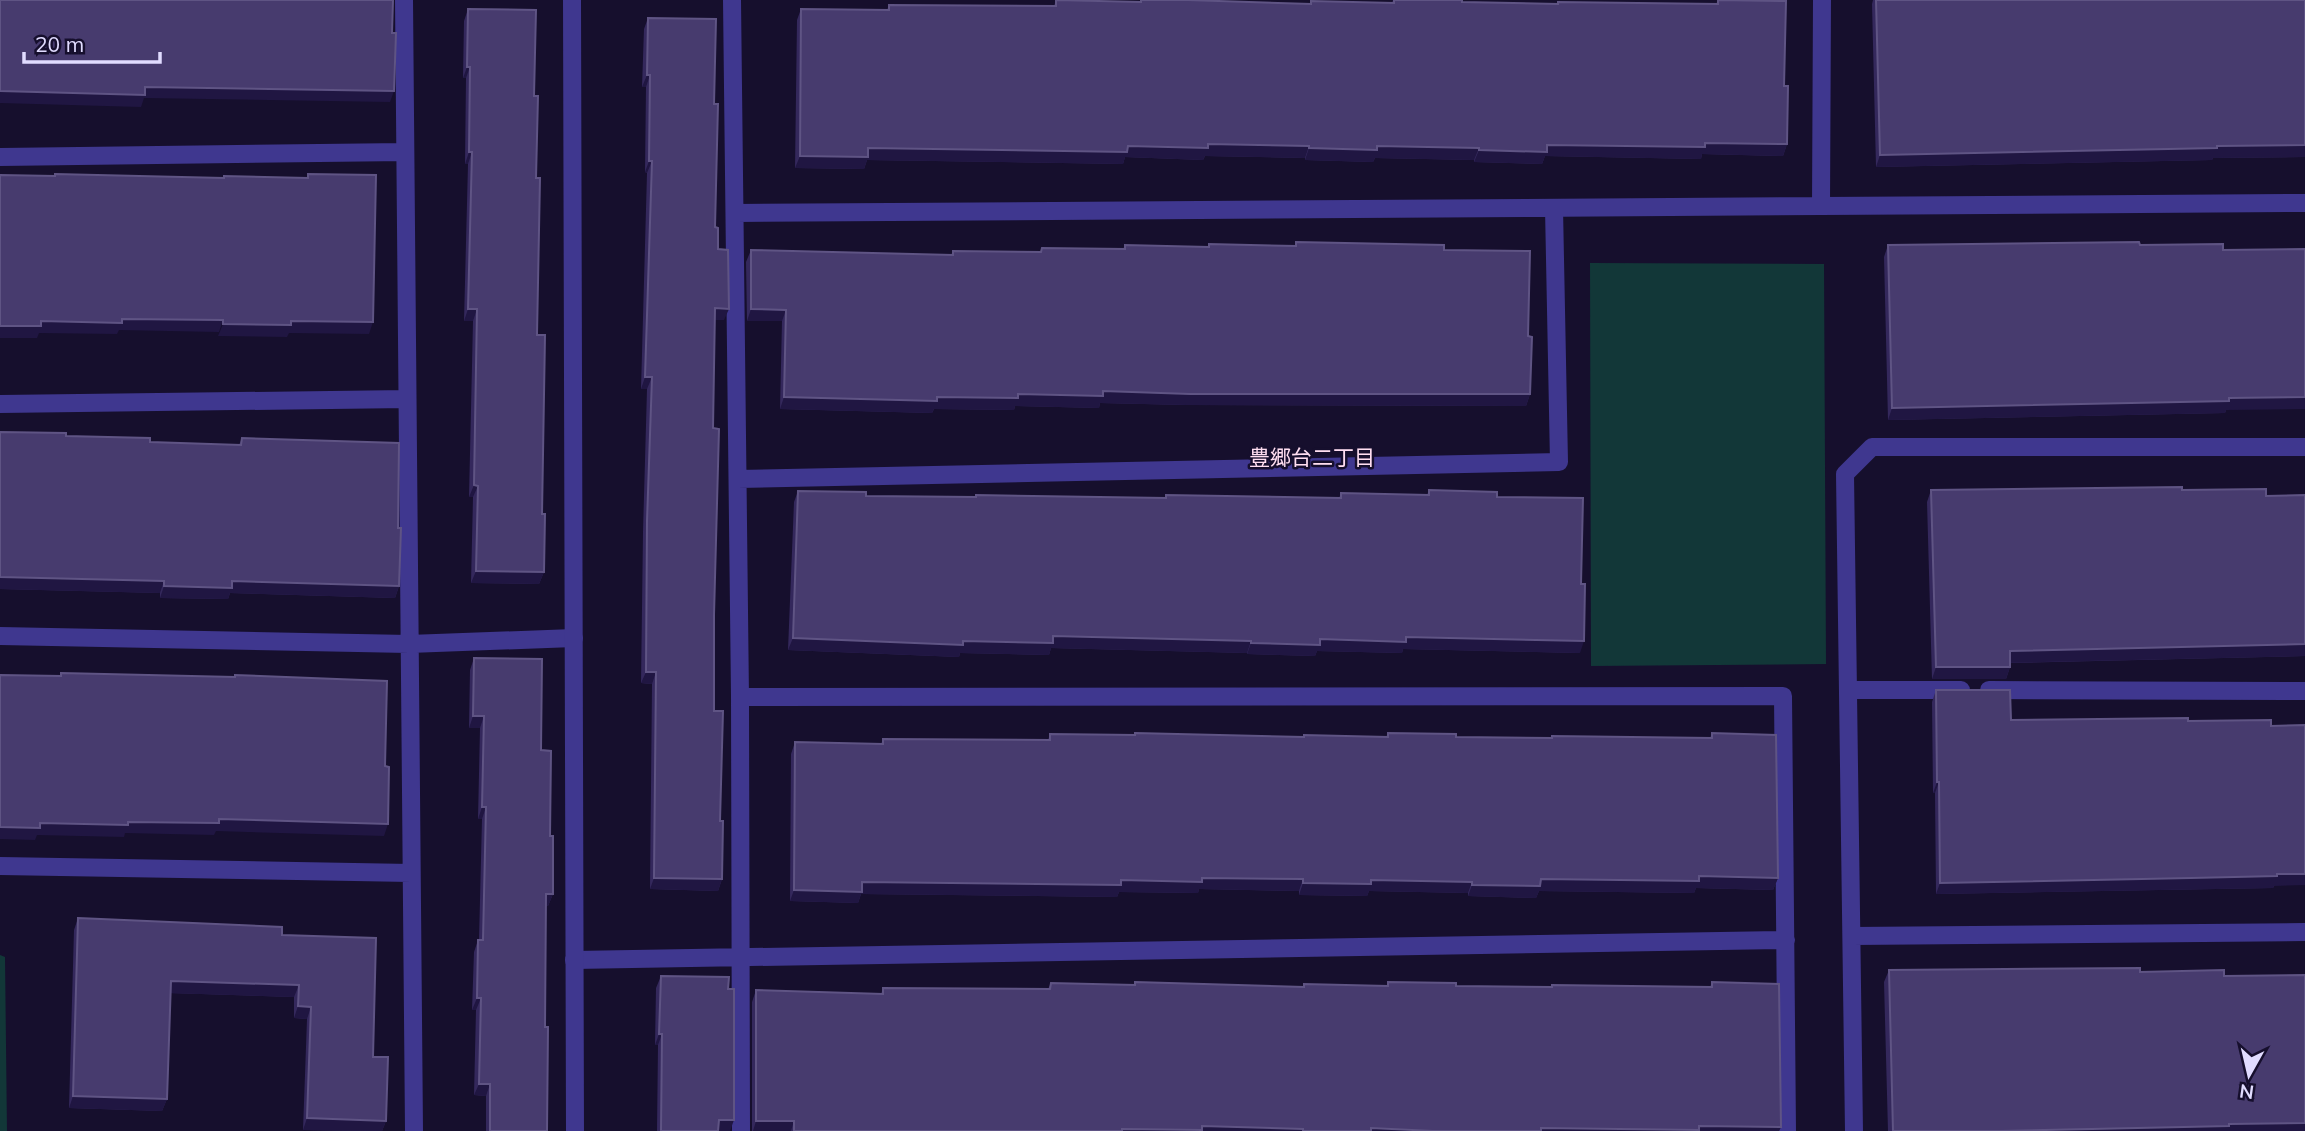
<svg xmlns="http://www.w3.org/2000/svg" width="2305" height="1131" viewBox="0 0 2305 1131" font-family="Mulish,'Noto Sans JP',sans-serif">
  <rect width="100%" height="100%" fill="#160f2d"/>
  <!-- green -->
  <path fill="#123738" d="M1590,263L1824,264L1826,664L1591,666Z
    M0,955L5,957L7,1131H0Z"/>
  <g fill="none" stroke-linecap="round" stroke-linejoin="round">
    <!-- minor -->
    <path stroke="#3f378f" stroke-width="18" d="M404,0L414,1131
      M732,0L740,697L741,1131
      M0,157L405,152
      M1821,206L1822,0
      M736,213L2305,203
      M0,404L407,399
      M738,479L1559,462L1554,208
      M0,636L409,644L574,638
      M1849,690H1961
      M1989,690L2305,691
      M740,697L1783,696L1787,1131
      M0,866L411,873
      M1852,936L2305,932
      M574,960L1786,940
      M1854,1131L1845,474L1872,447H2305"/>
    <!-- tertiary -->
    <path stroke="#3f378f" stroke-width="18" d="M572,0L575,1131"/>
  </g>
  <!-- wall -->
  <path fill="#34285c" d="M1056,0L1140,2V0L1310,4L1311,1L1392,3L1393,0H1462V2L1557,4L1558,2L1716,4L1718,0L1784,86L1787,144L1783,156L1702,154L1701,159L1545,156L1542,164L1474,162V160L1375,158L1373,162L1305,160V158L1205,156L1203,160L1125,157L1123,164L867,160L864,169L795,168L797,20L801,9L887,10L889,5L1054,6Z
    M1873,0H2305V157L2213,158L2212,160L1876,167L1872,4Z
    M468,9L534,96L536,178L537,335L544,572L539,584L471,583L473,497H469L473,321H464L468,164H465L466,78H463L464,21Z
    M648,18L714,104L715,227L724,320H715L713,428L714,711L720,821L722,879L718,891L650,889L652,684L641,683L643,532L647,389H641L647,173L645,172L646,87H642L644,29Z
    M1296,242L1444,250L1528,336L1530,394L1526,406L1186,405L1100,403L1099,408L1015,406L1014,410L934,409L932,413L780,409L782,321H747L746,262L751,250L951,255L953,251L1040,252L1042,248L1123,249L1125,245L1208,247L1209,244L1295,246Z
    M1888,245H2140L2226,410L2225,413L1888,420L1884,257Z
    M0,432L150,442L239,445L242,438L398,528L399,586L395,598L230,593L228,599L160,598V593L0,589Z
    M1429,490L1497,497L1580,653L1403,649L1402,653L1317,651L1315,656L1247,654V653L1051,648L1049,655L960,653L959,657L788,650L794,502L798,491L866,496L975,497L976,495L1165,498L1166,495L1339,498L1341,493L1427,495Z
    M1931,490H2182L2266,496L2305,495V656L2010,663V667L2006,679H1932L1927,502Z
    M474,658L541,750L550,836L553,894L548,906H546L545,1027L547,1131H486V1096L474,1095L476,1010H472L474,952L478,940H479L482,819H478L480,728H469L470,670Z
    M1936,690L2011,720L2188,721L2274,886L2273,888L1936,894L1935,793H1933L1932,702Z
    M1135,733L1304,737H1386L1388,733L1456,737L1551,738L1552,736L1710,738L1712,733L1778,878L1773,890L1696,888L1694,893L1539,891L1536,898L1468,896V893L1369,891L1367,896L1299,895V891L1199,889L1198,893L1119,892L1117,897L861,894L858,903L790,901L791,754L795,742L881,744L883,739L1048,740L1050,734L1134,735Z
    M78,918L282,935L373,1057L386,1121L382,1131L303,1130L307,1019L294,1018V997L170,993L167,1099L162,1111L69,1108L74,930Z
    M1889,970L2140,972L2224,976L2305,1131H1888L1884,982Z
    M661,976L730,1131H657L658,1045H655L656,988Z
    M1135,982L1303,987L1304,984L1387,986L1388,982L1456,986L1551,987L1552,985L1710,987L1712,982L1781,1127L1779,1131H752V1002L756,990L881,994L883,988L1048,989L1051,983L1134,985Z"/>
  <!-- shaded-wall -->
  <path fill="#201642" d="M467,67H470L466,78H463Z
    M647,75H650L646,87H642Z
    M145,87L394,91L390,102L144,98L141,107L0,103V91Z
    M1705,143L1787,144L1783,156L1702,154L1701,159L1545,156L1542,164L1474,162L1479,150L1547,145Z
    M1208,144L1309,146L1305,158L1205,156L1203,160L1125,157L1123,164L867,160L864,169L795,168L800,156L868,148Z
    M2305,145V157L2213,158L2212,160L1876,167L1880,155L2217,146Z
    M1377,146L1479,148L1474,160L1375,158L1373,162L1305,160L1309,148Z
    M469,152H472L468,164H465Z
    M649,161H652L647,173L645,172Z
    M715,308L729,309L724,320H711Z
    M468,309H477L473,321H464Z
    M751,309L786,310L782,321H747Z
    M122,319L223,320L219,332L119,330L117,334L39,333L37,338H0V326L41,321Z
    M291,321L373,322L369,334L289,333L287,337L218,336L223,324Z
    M645,377H652L647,389H641Z
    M1103,391L1530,394L1526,406L1186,405L1100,403L1099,408L1015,406L1014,410L934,409L932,413L780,409L784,397H937Z
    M2305,397V409L2226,410L2225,413L1888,420L1892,408Z
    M474,485L478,486L473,497H469Z
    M476,571L544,572L539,584L471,583Z
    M0,577L164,581L160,593L0,589Z
    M232,581L399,586L395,598L230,593L228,599L160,598L164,586Z
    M1053,636L1251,641L1247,653L1051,648L1049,655L960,653L959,657L788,650L793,638L963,641Z
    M1406,637L1584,641L1580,653L1403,649L1402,653L1317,651L1315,656L1247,654L1251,643L1320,639Z
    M2305,644V656L2005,663L2010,651Z
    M1936,667H2010L2006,679H1932Z
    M646,672H656L652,684L641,683Z
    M473,716H484L480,728H469Z
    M1937,782H1939L1935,793H1933Z
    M482,807H486L482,819H478Z
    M219,819L388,824L384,836L216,831L214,835L125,833L124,837L37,835L35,840L0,839V827L40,823Z
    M2305,874V885L2274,886L2273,888L1936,894L1940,883Z
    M1699,876L1778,878L1773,890L1696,888L1694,893L1539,891L1536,898L1468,896L1472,885L1541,879Z
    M654,878L722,879L718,891L650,889Z
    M1202,878L1303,879L1299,891L1199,889L1198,893L1119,892L1117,897L861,894L858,903L790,901L794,890L862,882L1121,880Z
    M1371,880L1472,882L1468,893L1369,891L1367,896L1299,895L1303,883Z
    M546,894H553L548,906L542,905Z
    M171,981L299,985L294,997L166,993Z
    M477,998H481L476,1010H472Z
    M298,1006L311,1007L307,1019L294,1018Z
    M659,1034H662L658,1045H655Z
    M479,1084H490L486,1096L474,1095Z
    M73,1096L167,1099L162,1111L69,1108Z
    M307,1118L386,1121L382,1131L303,1130Z
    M719,1120H734L730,1131H715Z
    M756,1121H794L791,1131H753Z
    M2305,1123V1131H2001L2229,1124Z
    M1202,1126L1303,1129V1131H1121L1122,1129Z
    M1699,1126L1781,1127L1779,1131H1540L1541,1128Z
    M1371,1128L1433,1131H1370Z"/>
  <!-- building -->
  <path fill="#473b6e" stroke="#5f5484" stroke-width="2" d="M0,0H393L392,33H396L394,91L145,87V95L0,91Z
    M1056,0L1141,2V0H1188L1311,4V1L1394,3V0H1462V2L1558,4V2L1718,4V0L1786,1L1784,86H1788L1787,144L1705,143V147L1547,145V152L1479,150V148L1377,146V150L1309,148V146L1208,144V148L1128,146L1127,152L868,148V157L800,156L801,9L889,10V5L1056,6Z
    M1876,0H2305V145L2217,146V148L1880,155Z
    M468,9L536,10L534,96H538L536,178H540L537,335H545L542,514H545L544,572L476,571L478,486L474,485L477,309H468L472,152H469L470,67H467Z
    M648,18L716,19L714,104H718L715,227L718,228V249L728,250L729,309L715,308L713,428L719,429L714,615V711H723L720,821H723L722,879L654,878L656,672H646L647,521L652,377H645L652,161H649L650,75H647Z
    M55,174L224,178V176L308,178V174L376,175L373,322L291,321V325L223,324V320L122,319V323L41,321V326H0V175L55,176Z
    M1296,242L1444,245V250L1530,251L1528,336L1532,337L1530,394H1190L1103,391V396L1018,394V398L937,397V401L784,397L786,310L751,309V250L953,255V251L1041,252L1042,248L1125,249V245L1209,247V244L1296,246Z
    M2139,242L2140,245L2223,244V250L2305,249V397L2229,398V401L1892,408L1888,245Z
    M0,432L66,433V436L150,438V442L241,445L242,438L399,443L398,528H401L399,586L232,581V588L164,586V581L0,577Z
    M2182,487V490L2266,489V496L2305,495V644L2010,651V667H1936L1931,490Z
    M1429,490L1497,492V497L1583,498L1581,584H1585L1584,641L1406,637V642L1320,639V645L1251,643V641L1053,636V643L963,641V645L793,638L798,491L866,492V496L976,497V495L1166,498V495L1341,498V493L1429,495Z
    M474,658L542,659L541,750L551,751L550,836H553V894H546L545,1027H548L547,1131H490V1084H479L481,998H477L478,940H483L486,807H482L484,716H473Z
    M61,673L235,677V675L387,681L385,766L389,767L388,824L219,819V823L128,822V825L40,823V828L0,827V675L61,676Z
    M1936,690H2010L2011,720L2188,718V721L2271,720V726L2305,725V874H2277V876L2191,878L1940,883L1939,782H1937Z
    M1135,733L1304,737V735L1388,737V733L1456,734V737L1552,738V736L1712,738V733L1776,735L1778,878L1699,876V881L1541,879L1540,886L1472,885V882L1371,880V884L1303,883V879L1202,878V882L1121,880V885L862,882V892L794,890L795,742L883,744V739L1050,740V734L1135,735Z
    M78,918L282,927V935L376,938L373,1057H388L386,1121L307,1118L311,1007L298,1006L299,985L171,981L167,1099L73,1096Z
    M2140,968V972L2224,970V976L2305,975V1123L2229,1124V1126L2001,1131H1893L1889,970Z
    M661,976L729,977L728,989H734V1120H719L718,1131H661L662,1034H659Z
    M1135,982L1304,987V984L1388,986V982L1456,983V986L1552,987V985L1712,987V982L1779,984L1781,1127L1699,1126V1130L1541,1128V1131H1433L1371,1128V1131H1303V1129L1202,1126V1130L1122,1129V1131H794V1121H756V990L883,994V988L1050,989L1051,983L1135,985Z"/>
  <g text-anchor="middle" stroke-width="5" stroke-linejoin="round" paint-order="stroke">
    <!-- neighbourhood labels -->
    <g font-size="21" fill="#ffdef1" stroke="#160f2d">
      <text x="1312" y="465">豊郷台二丁目</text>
    </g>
  </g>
  <!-- north arrow -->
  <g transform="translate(2249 1075) rotate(188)" stroke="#160f2d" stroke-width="5" paint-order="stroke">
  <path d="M0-5L12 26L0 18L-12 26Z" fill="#e1dcff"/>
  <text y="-10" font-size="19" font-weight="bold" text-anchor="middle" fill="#e1dcff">N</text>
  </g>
  <!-- scale -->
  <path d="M24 52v10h136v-10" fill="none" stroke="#e1dcff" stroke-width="3.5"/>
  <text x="35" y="52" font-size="21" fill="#e1dcff" stroke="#160f2d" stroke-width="5" paint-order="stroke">20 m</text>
</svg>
